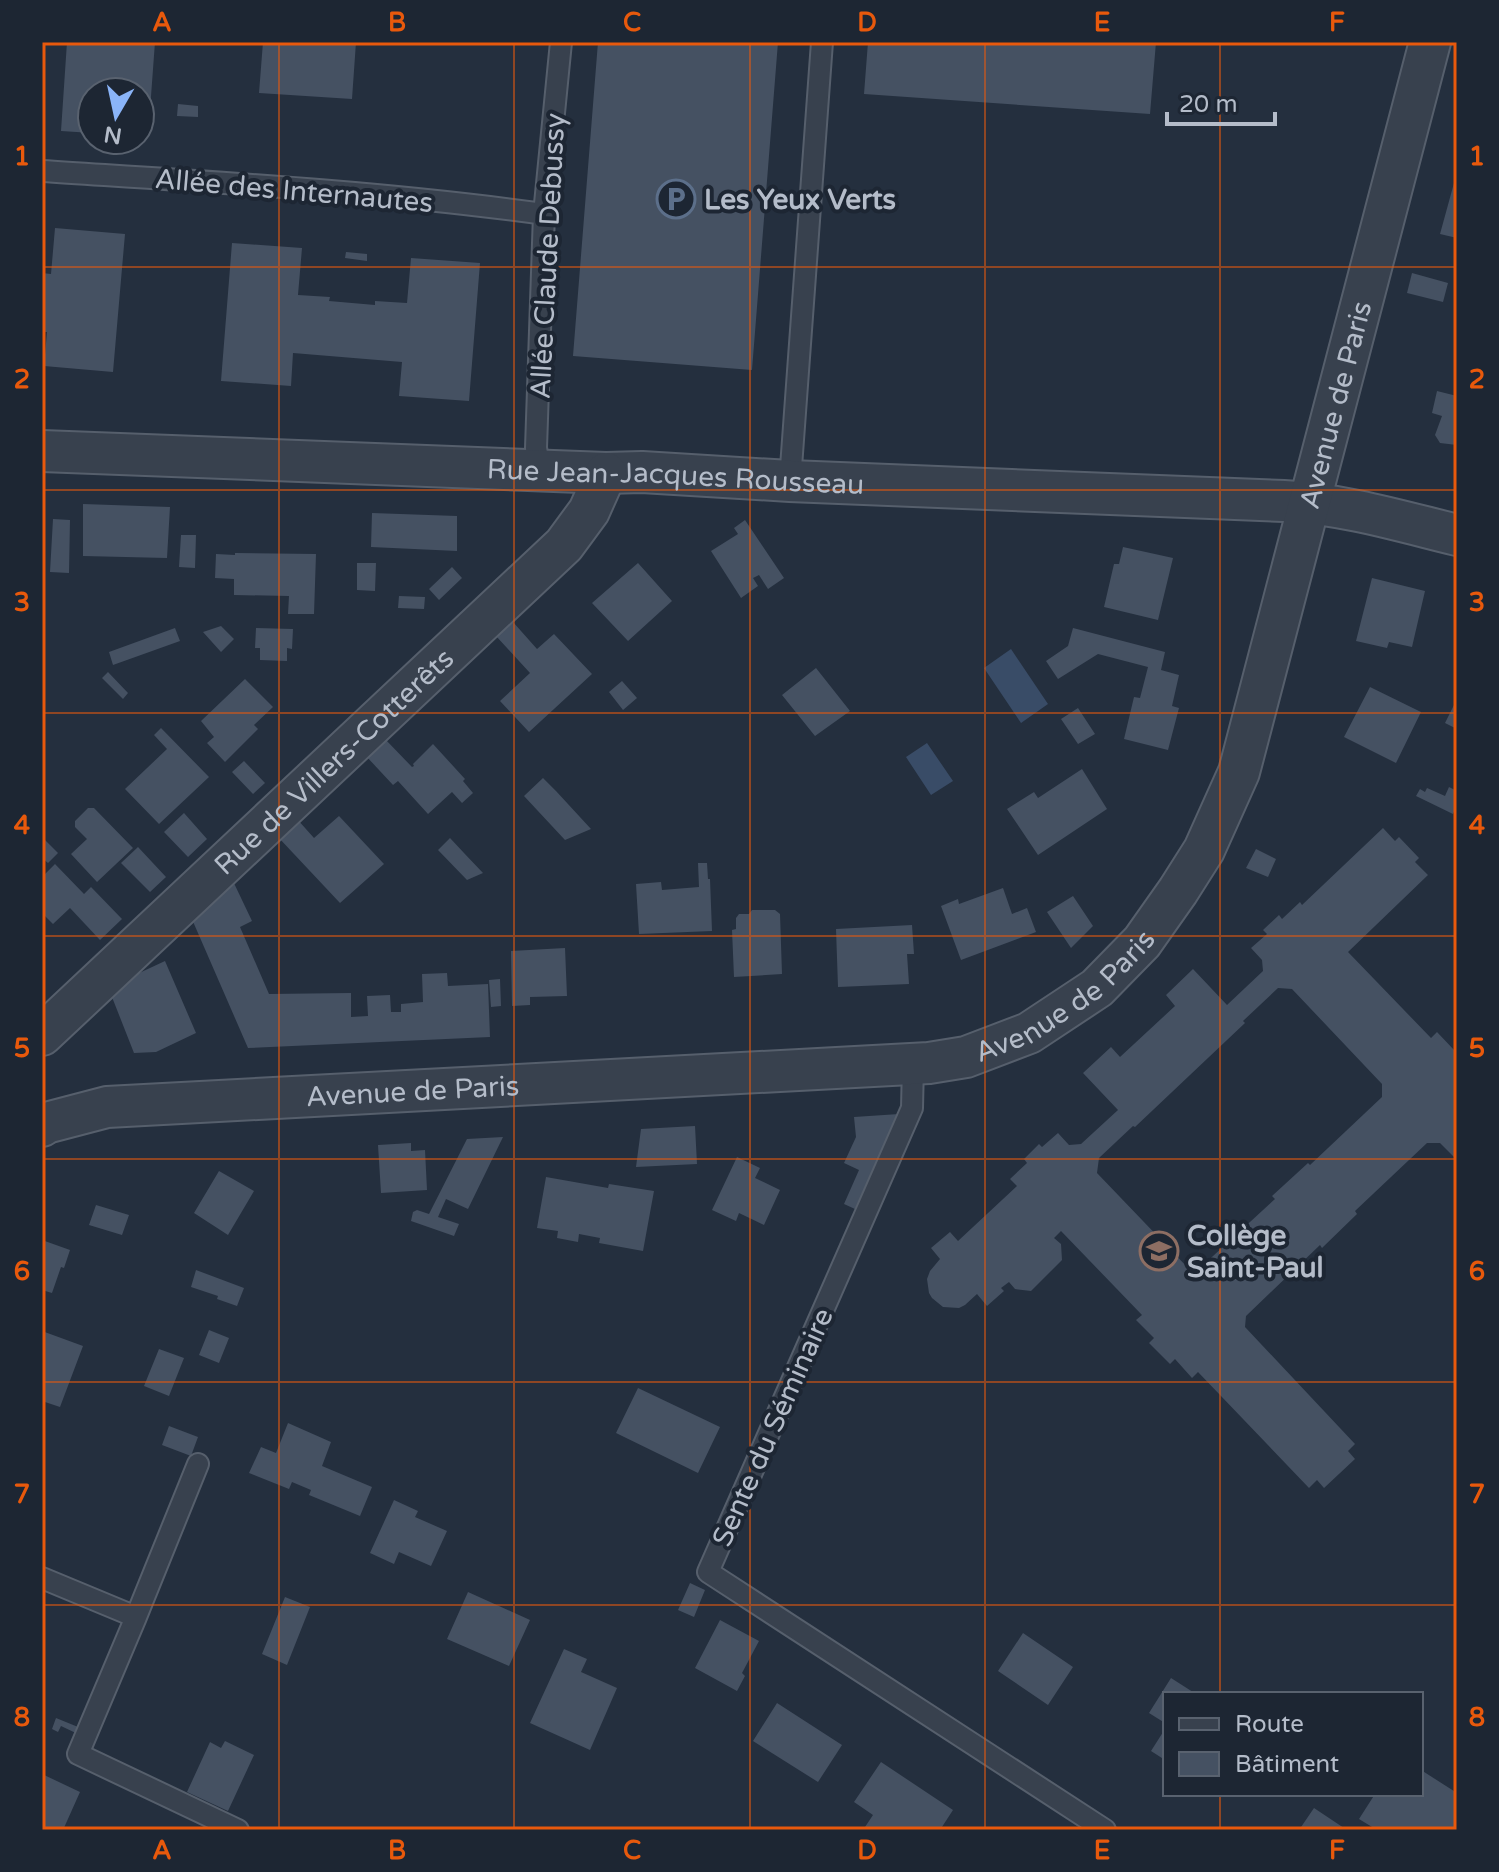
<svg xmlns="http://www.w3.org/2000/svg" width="1499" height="1872" viewBox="0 0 1499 1872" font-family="'Varela Round',sans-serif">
  <rect width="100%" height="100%" fill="#242f3e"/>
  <!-- water -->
  <path fill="#394c67" d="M1011,649L1048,704L1021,723L984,668Z
    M927,743L953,781L931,795L906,757Z"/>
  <!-- building -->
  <path fill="#455162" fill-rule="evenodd" d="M67,42H155L148,137L140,136V92H92V133L61,131Z
    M263,42H356L352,99L259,93Z
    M598,42H778L752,370L573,356Z
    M868,42H1156L1150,114L864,94Z
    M178,104L198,106V117L177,116Z
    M1454,183L1457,184V238L1440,234Z
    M55,228L125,234L113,372L44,366L47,332H42V273L51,274Z
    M232,243L302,248L298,295L330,297L329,301L375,305V301L407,303L411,258L480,263L469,401L399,396L402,362L293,353L291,386L221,381Z
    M346,252L367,254V261L345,258Z
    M1412,273L1448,283L1443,302L1407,293Z
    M1437,391L1457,396V445L1440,443L1435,435L1442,416L1432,413Z
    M83,504L170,507L167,558L83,556Z
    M372,513L457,516V551L371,547Z
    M53,519L70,520L69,573L50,572Z
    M745,520L784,578L768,589L759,575L753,578L758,586L741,598L711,551L738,534L734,528Z
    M181,535H196L195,568L179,567Z
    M1123,547L1173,558L1158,620L1104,607L1114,564H1119Z
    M235,553L316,554L314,614H288L289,596L234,595V579L215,578L216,554L235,555Z
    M357,563H376L375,591L357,590Z
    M638,563L672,601L628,641L592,603Z
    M452,567L462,578L439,600L429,589Z
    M1372,578L1425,591L1412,647L1389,642L1387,648L1356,641Z
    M399,596L425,597L424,609L398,608Z
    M513,622L537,649L554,634L592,674L529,732L500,701L530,673L496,636Z
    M221,626L234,639L221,652L203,632Z
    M175,628L180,641L113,665L109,652Z
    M256,628L293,629L292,649L287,648V661L260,660V648H255Z
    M1073,628L1165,652L1161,670L1179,675L1172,706L1179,708L1168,750L1124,739L1134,697L1140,698L1148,667L1098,654L1058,679L1046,661L1068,646Z
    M816,668L850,711L815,736L782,695Z
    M108,672L128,693L123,699L102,678Z
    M245,679L273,707L254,725L258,729L225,762L207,743L214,737L201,721Z
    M622,681L637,698L623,710L609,692Z
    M1370,687L1421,712L1396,763L1344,737Z
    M1457,699V729L1445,723Z
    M1078,708L1095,734L1078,744L1061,719Z
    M161,728L209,777L159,824L125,789L167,749L154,735Z
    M385,739L412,767L414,766L413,764L433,744L465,779L463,781L473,793L462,803L452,792L428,814L398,781L393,785L366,756Z
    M244,761L265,783L253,794L232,772Z
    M1082,769L1107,809L1038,855L1007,809L1034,792L1038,798Z
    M543,778L556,791L591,829L565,840L524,796Z
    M1449,787L1457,791V805L1453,814L1416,796L1420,789L1425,792L1427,788L1445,796Z
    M88,808H94L133,848L97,882L71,854L87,839L75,827V821Z
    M184,813L207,839L188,857L164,832Z
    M339,816L384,864L340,903L278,837L297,819L314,838Z
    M1383,828L1395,841L1399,837L1419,858L1415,862L1428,875L1348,952L1431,1038L1437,1032L1455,1051L1457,1049V1160L1440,1143H1427L1355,1211L1357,1214L1322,1248L1320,1245L1246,1316L1245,1327L1355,1444L1348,1451L1355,1459L1324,1488L1317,1480L1309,1488L1198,1372L1192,1378L1175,1359L1170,1364L1149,1343L1154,1338L1136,1320L1142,1315L1061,1231L1054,1238L1061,1244L1062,1260L1031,1291L1015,1289L1009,1282L1001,1288L1004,1291L987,1306L977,1294L965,1305L959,1308L943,1307L932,1298L929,1293L927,1279L930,1271L940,1259L931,1248L950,1232L958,1241L1017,1186L1010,1179L1027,1163L1024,1159L1039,1144L1042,1147L1058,1133L1069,1145L1081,1144L1118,1110L1083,1073L1111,1047L1120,1057L1175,1006L1166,995L1193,969L1227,1005L1263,971L1262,960L1251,948L1267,934L1263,930L1279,915L1282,919L1300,902L1302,905ZM1278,988L1292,989L1382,1084V1097L1310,1165L1308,1163L1272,1196L1275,1199L1200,1268L1189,1269L1097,1173L1099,1158L1133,1126L1135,1127L1245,1023L1243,1021Z
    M42,837L58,853L48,863L42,858Z
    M450,838L464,853L483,873L467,880L438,850Z
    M138,847L166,877L150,892L121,863Z
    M1256,849L1276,859L1268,877L1246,868Z
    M698,863H707L708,879H710L712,931L639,934L636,884L661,882L662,890L699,887Z
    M55,864L84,894L91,887L122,919L100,940L70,908L53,924L42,913V877Z
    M232,879L252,921L240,927L269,994L351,993V1017L368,1016L367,996L390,995L391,1012H401V1004L423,1002L422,974L447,973L448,986L488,984L490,1037L248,1048L191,917Z
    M1003,888L1012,914L1027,908L1036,932L961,960L941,906L958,899L959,904Z
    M1073,896L1093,926L1071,948L1047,912Z
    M752,910H775L780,914L782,974L734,977L732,930L736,929V918L739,914H749Z
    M912,925L914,954H907L909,984L838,987L836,929Z
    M565,948L567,996L530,997V1005L512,1006L511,951Z
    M165,961L196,1033L156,1052L134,1053L110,992L122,981Z
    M500,979L501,1006L491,1007L489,980Z
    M899,1114L855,1209L844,1204L859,1170L844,1163L856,1137L854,1117Z
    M695,1126L697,1164L636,1167L641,1129Z
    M503,1137L468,1209L446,1199L438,1217L459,1224L454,1236L411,1221L413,1212L417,1210L429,1214L467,1139Z
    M411,1143V1151L425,1150L427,1190L381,1193L378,1145Z
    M737,1157L760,1168L755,1178L780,1190L764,1225L739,1213L736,1221L712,1210Z
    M219,1171L254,1191L228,1235L194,1213Z
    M546,1177L608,1188L609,1184L654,1191L643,1251L599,1243L600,1238L579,1234L578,1242L557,1238L558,1231L537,1228Z
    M96,1205L129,1215L122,1235L89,1225Z
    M42,1240L70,1250L64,1268L61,1267L52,1293L42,1290Z
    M196,1270L244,1288L237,1306L217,1299L218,1296L191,1287Z
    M209,1330L229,1338L219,1363L199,1355Z
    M42,1331L83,1346L60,1407L42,1401Z
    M159,1349L184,1358L169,1396L144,1386Z
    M638,1388L720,1427L698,1473L616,1433Z
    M288,1423L331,1442L322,1466L372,1487L360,1516L309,1495L311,1490L292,1482L289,1489L249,1473L261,1447L276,1453Z
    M169,1426L198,1437L191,1456L162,1445Z
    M394,1500L418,1511L415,1517L447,1531L431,1566L399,1552L394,1564L370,1553Z
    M690,1583L705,1590L694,1617L678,1610Z
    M468,1592L530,1620L509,1666L447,1639Z
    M285,1597L310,1607L287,1665L262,1654Z
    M720,1620L759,1641L742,1673L745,1676L737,1691L695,1668Z
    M1023,1633L1073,1667L1048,1705L998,1671Z
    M564,1649L587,1659L581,1672L617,1688L590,1750L530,1723Z
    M1171,1678L1196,1694H1165V1723L1149,1713Z
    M777,1703L842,1745L818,1782L753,1741Z
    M56,1718L83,1729L80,1735L61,1726L58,1732L52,1729Z
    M1165,1729V1760L1151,1751Z
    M225,1741L254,1755L228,1811L187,1792L210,1742L221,1748Z
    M881,1762L953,1810L940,1830H863L873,1815L854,1802Z
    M1421,1770L1457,1793V1830H1411L1407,1827L1405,1830H1377L1359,1819L1375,1794H1421Z
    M42,1774L80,1792L63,1830H42Z
    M1314,1808L1347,1830H1299Z"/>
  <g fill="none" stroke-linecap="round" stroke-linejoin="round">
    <!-- lane casing -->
    <g stroke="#565f6c" stroke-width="24">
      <path id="lane" d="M42,171C210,182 378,191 544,214
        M540,470L536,448L544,214L561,42
        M790,481L822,42
        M913,1064L912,1108L708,1572L1105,1830
        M42,1578L136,1617L78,1754L238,1830
        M136,1617L198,1464"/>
    </g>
    <!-- street casing -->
    <g stroke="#565f6c" stroke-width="44">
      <g id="street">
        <path id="s1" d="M42,451L606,473L642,472L790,481L1284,501C1343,504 1400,521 1457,535"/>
        <path id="s2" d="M42,1035L564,545L589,511L606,473"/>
        <path id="s3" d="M42,1126L46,1123L107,1107L929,1063L966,1057L1029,1033L1097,988L1142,942L1178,891L1204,850L1239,772L1430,42"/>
      </g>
    </g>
    <!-- lane -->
    <use href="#lane" stroke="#38414e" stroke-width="20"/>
    <!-- street -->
    <use href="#street" stroke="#38414e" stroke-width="40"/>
  </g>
  <!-- grid -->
  <path fill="none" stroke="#e8590c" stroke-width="2" stroke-opacity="0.55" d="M279,42V1830M514,42V1830M750,42V1830M985,42V1830M1220,42V1694M42,267H1457M42,490H1457M42,713H1457M42,936H1457M42,1159H1457M42,1382H1457M42,1605H1457M1220,1794V1830"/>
  <!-- icons -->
  <defs>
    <g id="parking-ring" transform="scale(2)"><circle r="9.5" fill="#1d2633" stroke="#5c6f8a" stroke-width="1.5"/><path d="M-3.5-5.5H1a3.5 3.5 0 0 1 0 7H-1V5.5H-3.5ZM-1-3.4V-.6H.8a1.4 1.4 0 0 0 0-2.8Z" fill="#5c6f8a"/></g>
    <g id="school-ring" transform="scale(2)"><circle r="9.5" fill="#1d2633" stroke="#8d6e63" stroke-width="1.5"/><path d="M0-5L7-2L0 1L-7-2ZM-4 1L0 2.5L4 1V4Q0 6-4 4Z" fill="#8d6e63"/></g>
  </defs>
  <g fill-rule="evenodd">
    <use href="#parking-ring" x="676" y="199"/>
    <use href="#school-ring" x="1159" y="1251"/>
  </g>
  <g text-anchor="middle" stroke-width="8" stroke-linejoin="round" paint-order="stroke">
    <!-- street labels -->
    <g font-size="28" fill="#b4bcc9" stroke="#1d2633">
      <text transform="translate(294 190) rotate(5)" y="10">Allée des Internautes</text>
      <text transform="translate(547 256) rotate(-87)" y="10">Allée Claude Debussy</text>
      <text dy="10" stroke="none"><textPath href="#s3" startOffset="1718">Avenue de Paris</textPath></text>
      <text dy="10" stroke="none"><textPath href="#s1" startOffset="634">Rue Jean-Jacques Rousseau</textPath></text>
      <text dy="10" stroke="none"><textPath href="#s2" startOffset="400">Rue de Villers-Cotterêts</textPath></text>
      <text dy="10" stroke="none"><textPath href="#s3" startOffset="1046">Avenue de Paris</textPath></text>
      <text dy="10" stroke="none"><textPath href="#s3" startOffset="374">Avenue de Paris</textPath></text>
      <text transform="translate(772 1427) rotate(-66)" y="10">Sente du Séminaire</text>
    </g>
    <!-- poi labels -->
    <g font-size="28" font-weight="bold" fill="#b4bcc9" stroke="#1d2633" text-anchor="start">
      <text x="704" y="209">Les Yeux Verts</text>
      <text x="1187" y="1245">Collège<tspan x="1187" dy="32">Saint-Paul</tspan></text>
    </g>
  </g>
  <!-- border -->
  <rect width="1499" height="1872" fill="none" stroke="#1d2633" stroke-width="88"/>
  <!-- legend -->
  <rect x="1163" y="1692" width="260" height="104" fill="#1d2633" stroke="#59626f" stroke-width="2"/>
  <rect x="1179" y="1718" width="40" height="12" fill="#38414e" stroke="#59626f" stroke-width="2"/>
  <text x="1235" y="1732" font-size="24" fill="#b4bcc9">Route</text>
  <rect x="1179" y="1752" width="40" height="24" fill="#455162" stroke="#59626f" stroke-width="2"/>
  <text x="1235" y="1772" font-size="24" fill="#b4bcc9">Bâtiment</text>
  <!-- north arrow -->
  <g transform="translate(116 116) rotate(189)"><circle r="38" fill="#1d2633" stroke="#59626f" stroke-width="2"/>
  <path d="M0-6L14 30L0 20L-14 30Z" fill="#8ab4f8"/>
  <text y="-12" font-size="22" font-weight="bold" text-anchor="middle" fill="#b4bcc9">N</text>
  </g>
  <!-- scale -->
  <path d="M1167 112v12h108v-12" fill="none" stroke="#b4bcc9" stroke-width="4"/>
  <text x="1179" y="112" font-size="24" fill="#b4bcc9" stroke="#1d2633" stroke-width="6" paint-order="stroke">20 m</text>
  <rect x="44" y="44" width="1411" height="1784" fill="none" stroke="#e8590c" stroke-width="3"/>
  <g font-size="26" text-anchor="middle" font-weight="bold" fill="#e8590c">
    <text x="162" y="31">A</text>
    <text x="397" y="31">B</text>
    <text x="632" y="31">C</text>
    <text x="867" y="31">D</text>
    <text x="1102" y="31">E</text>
    <text x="1337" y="31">F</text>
    <text x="22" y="165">1</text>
    <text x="1477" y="165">1</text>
    <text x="22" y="388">2</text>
    <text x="1477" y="388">2</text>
    <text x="22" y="611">3</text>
    <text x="1477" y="611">3</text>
    <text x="22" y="834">4</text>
    <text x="1477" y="834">4</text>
    <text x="22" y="1057">5</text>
    <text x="1477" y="1057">5</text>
    <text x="22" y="1280">6</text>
    <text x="1477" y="1280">6</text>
    <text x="22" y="1503">7</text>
    <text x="1477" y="1503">7</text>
    <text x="22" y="1726">8</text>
    <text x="1477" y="1726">8</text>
    <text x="162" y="1859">A</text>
    <text x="397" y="1859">B</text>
    <text x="632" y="1859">C</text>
    <text x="867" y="1859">D</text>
    <text x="1102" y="1859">E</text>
    <text x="1337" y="1859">F</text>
  </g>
</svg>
